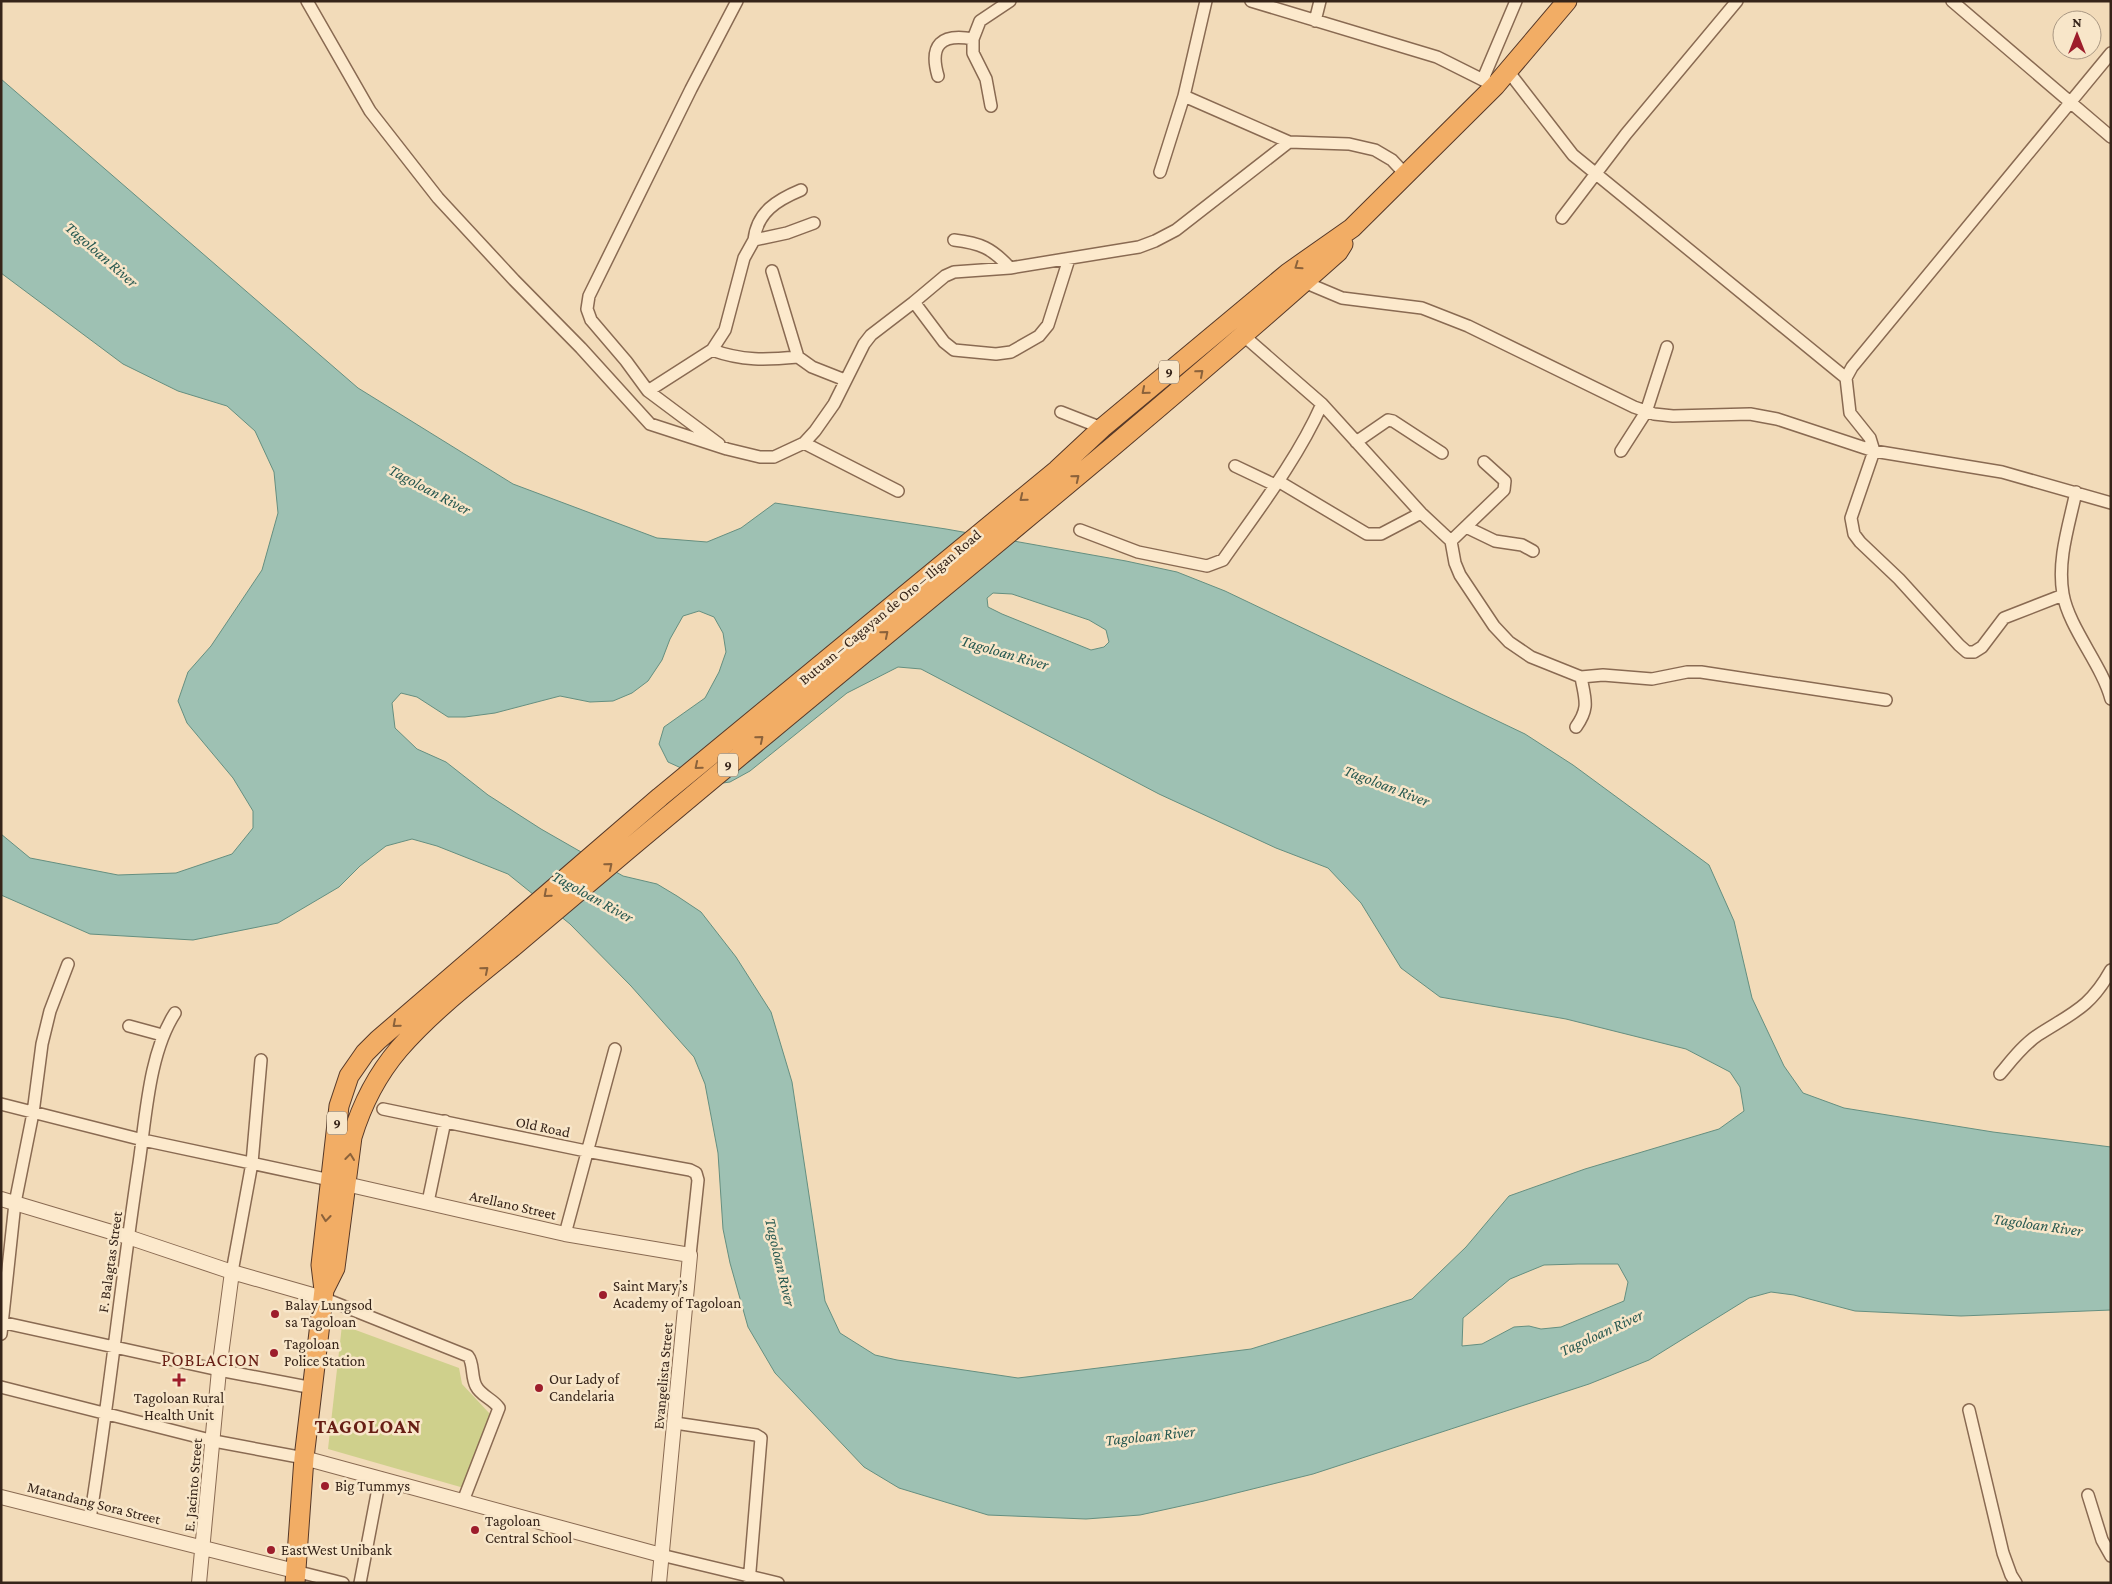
<svg xmlns="http://www.w3.org/2000/svg" width="2112" height="1584" viewBox="0 0 2112 1584" font-family="'Crimson Pro',serif">
  <rect width="100%" height="100%" fill="#f2dbb9"/>
  <!-- green -->
  <path fill="#cfd08c" d="M342,1325L459,1368L462,1384L490,1414L464,1488L328,1449Z"/>
  <!-- water -->
  <path fill="#9ec1b3" stroke="#658f80" fill-rule="evenodd" d="M1,79L358,388L513,484L657,538L707,542L741,528L775,503L946,529L1126,561L1177,572L1225,591L1525,734L1573,765L1709,865L1734,921L1752,998L1784,1066L1803,1093L1844,1108L1993,1132L2111,1147V1310L1961,1316L1855,1311L1794,1295L1771,1292L1749,1298L1649,1360L1589,1384L1313,1474L1204,1501L1140,1515L1086,1519L988,1515L899,1488L864,1467L775,1373L748,1327L730,1263L723,1229L718,1153L705,1084L694,1057L631,986L570,924L508,874L437,846L412,839L386,846L360,866L339,887L278,923L193,940L90,934L1,895V834L30,858L118,875L176,873L232,854L253,828V811L233,778L187,723L178,701L188,672L211,646L262,570L278,513L274,472L255,431L227,406L178,391L123,364L1,273ZM993,593L1012,594L1089,620L1106,630L1109,642L1104,647L1091,650L1002,614L988,607L987,598ZM699,611L714,617L723,633L726,652L719,672L705,698L664,727L659,744L668,762L716,784L730,782L750,771L847,693L898,667L921,669L1159,794L1276,848L1328,868L1361,903L1401,968L1440,997L1566,1019L1686,1049L1730,1072L1740,1087L1744,1111L1719,1129L1585,1169L1509,1196L1466,1247L1412,1299L1251,1349L1018,1378L897,1360L875,1355L840,1333L825,1301L792,1082L771,1012L736,957L701,912L677,896L657,884L623,876L541,829L488,795L446,762L417,749L395,728L392,703L401,693L417,697L448,717H465L495,713L560,696L590,702L613,701L632,693L648,681L662,660L670,639L683,616ZM1578,1264H1618L1628,1282L1624,1301L1561,1327L1541,1329L1529,1326L1514,1327L1482,1344L1462,1346L1463,1318L1510,1279L1544,1265Z"/>
  <g fill="none" stroke-linecap="round" stroke-linejoin="round">
    <!-- minor casing -->
    <g stroke="#896a52" stroke-width="14">
      <path id="minor" d="M307,1L370,111L438,198L514,280L581,348L650,424L727,449L760,457H774L804,443L815,431L834,404L864,344L871,335L914,302L945,276L954,272L1010,268L1139,247L1155,241L1176,230L1289,142
        M1251,1L1437,57L1495,86
        M1952,1L2111,137
        M1315,21L1320,1
        M1508,71L1573,155L1846,378
        M938,76C929,45 941,33 973,39
        M1483,79L1516,1
        M1184,96L1289,142L1349,144L1375,150L1392,160L1406,175
        M991,106L986,79L973,53V39L980,21L1010,1
        M1160,172L1184,96L1206,1
        M1562,218L1626,134L1737,1
        M754,240C757,212 777,200 801,190
        M954,240C980,243 992,248 1010,268
        M772,271L798,357L812,367L845,380
        M1304,282L1342,298L1422,308L1468,326L1634,407L1654,414L1673,416L1750,414L1777,419L1874,451L2002,472L2111,503
        M914,302L944,342L954,350L996,354L1011,352L1039,336L1048,325L1069,259
        M1244,336L1322,404L1421,513L1451,541L1504,490L1505,481L1484,462
        M712,350C742,361 766,360 798,357
        M648,391L712,350L725,330L744,258L754,240L787,233L814,223
        M1061,412L1102,428
        M1356,442L1388,420L1393,421L1442,453
        M804,443L898,491
        M719,444L648,391L626,361L591,320L587,309L589,296L691,89L737,1
        M1621,451L1646,412L1667,347
        M1235,466L1275,485
        M1278,481L1367,534H1381L1421,513
        M2076,492C2069,525 2057,560 2063,594C2069,628 2102,665 2111,699
        M1466,527L1495,541L1522,545L1533,551
        M1080,530L1138,552L1207,566L1223,560C1258,510 1297,460 1322,404
        M1451,541L1455,563L1460,575L1494,626L1509,642L1531,657L1581,677L1603,675L1652,679L1687,672H1701L1886,700
        M2063,595L2004,618L1982,647L1974,652H1967L1959,645L1899,579L1860,542L1854,534L1851,518L1874,451L1870,438L1850,413L1846,378L1852,367L2111,53
        M1576,727C1590,707 1585,700 1581,677
        M129,1026L162,1035
        M2000,1074C2011,1061 2023,1045 2038,1035C2072,1013 2090,1008 2111,970
        M1,1104L143,1140L330,1180
        M383,1109L586,1151L690,1170L696,1173L698,1180L690,1255
        M428,1202L445,1121
        M565,1234L615,1049
        M232,1272L252,1163L261,1060
        M323,1298L468,1356C474,1363 471,1377 476,1386C481,1396 493,1399 499,1408L463,1501
        M1,1322L219,1370L313,1388
        M1,1334L15,1203L33,1113L42,1044L50,1011L68,964
        M1,1387L214,1441L304,1458
        M1969,1410L2003,1553L2011,1575L2016,1583
        M675,1423L756,1435L761,1438L749,1583
        M2088,1495L2102,1540L2111,1556
        M90,1519C109,1401 121,1281 139,1163C146,1116 149,1053 175,1013
        M661,1555L778,1583
        M295,1571L343,1583
        M360,1583L380,1478"/>
    </g>
    <!-- tertiary casing -->
    <g stroke="#896a52" stroke-width="16">
      <path id="tertiary" d="M337,1182L565,1234L690,1255L659,1583
        M1,1199L128,1237L232,1272L323,1298
        M304,1458L661,1555
        M1,1497L295,1571
        M199,1583L219,1370L232,1272"/>
    </g>
    <!-- trunk casing -->
    <g stroke="#563828" stroke-width="21">
      <path id="trunk" d="M324,1290L335,1268L352,1137C362,1104 376,1076 399,1049C432,1011 474,979 513,947C573,896 632,846 692,796C908,615 1128,439 1338,252L1343,244
        M295,1583L304,1458L324,1290L321,1265L339,1106L349,1076L365,1053L378,1040L660,797L1057,470L1102,428L1288,273L1352,228L1495,86L1567,1"/>
    </g>
    <!-- minor -->
    <use href="#minor" stroke="#fce9cc" stroke-width="11"/>
    <!-- tertiary -->
    <use href="#tertiary" stroke="#fce9cc" stroke-width="14"/>
    <!-- trunk -->
    <use href="#trunk" stroke="#f2ad65" stroke-width="19"/>
  </g>
  <!-- one-way arrows -->
  <defs><path id="oneway-chevron" d="M-2-3.5L2.5 0L-2 3.5" fill="none" stroke-width="1.6" stroke-linecap="round" stroke-linejoin="round" transform="scale(1.25)"/></defs>
  <g stroke="#8b623b">
    <use href="#oneway-chevron" transform="translate(1298 266) rotate(145)"/>
    <use href="#oneway-chevron" transform="translate(1200 373) rotate(-41)"/>
    <use href="#oneway-chevron" transform="translate(1145 391) rotate(140)"/>
    <use href="#oneway-chevron" transform="translate(1076 478) rotate(-39)"/>
    <use href="#oneway-chevron" transform="translate(1023 498) rotate(141)"/>
    <use href="#oneway-chevron" transform="translate(885 634) rotate(-40)"/>
    <use href="#oneway-chevron" transform="translate(760 739) rotate(-40)"/>
    <use href="#oneway-chevron" transform="translate(698 766) rotate(140)"/>
    <use href="#oneway-chevron" transform="translate(609 866) rotate(-40)"/>
    <use href="#oneway-chevron" transform="translate(547 894) rotate(139)"/>
    <use href="#oneway-chevron" transform="translate(485 970) rotate(-40)"/>
    <use href="#oneway-chevron" transform="translate(396 1024) rotate(139)"/>
    <use href="#oneway-chevron" transform="translate(350 1157) rotate(-83)"/>
    <use href="#oneway-chevron" transform="translate(326 1218) rotate(96)"/>
  </g>
  <!-- markers -->
  <g fill="#9d1d2b" stroke="#f8e6c9" stroke-width="2">
    <circle cx="603" cy="1295" r="5"/>
    <circle cx="275" cy="1314" r="5"/>
    <circle cx="274" cy="1353" r="5"/>
    <path d="M176.5 1372.5h5v5h5v5h-5v5h-5v-5h-5v-5h5z"/>
    <circle cx="539" cy="1388" r="5"/>
    <circle cx="325" cy="1486" r="5"/>
    <circle cx="475" cy="1530" r="5"/>
    <circle cx="271" cy="1550" r="5"/>
  </g>
  <g text-anchor="middle" stroke-width="5" stroke-linejoin="round" paint-order="stroke">
    <!-- shield labels -->
    <g fill="#f8e6c9" stroke="#705e4e" stroke-width="1">
      <rect x="1159" y="360.5" width="20" height="23" rx="4"/>
      <rect x="718" y="753.5" width="20" height="23" rx="4"/>
      <rect x="327" y="1111.5" width="20" height="23" rx="4"/>
    </g>
    <g font-size="14" font-weight="bold" fill="#362419">
      <text x="1169" y="377">9</text>
      <text x="728" y="770">9</text>
      <text x="337" y="1128">9</text>
    </g>
    <!-- street labels -->
    <g font-size="15" fill="#362419" stroke="#f8e6c9">
      <text transform="translate(890 607) rotate(-40)" y="5">Butuan – Cagayan de Oro – Iligan Road</text>
      <text transform="translate(543 1127) rotate(12)" y="5">Old Road</text>
      <text transform="translate(513 1205) rotate(13)" y="5">Arellano Street</text>
      <text transform="translate(110 1262) rotate(-82)" y="5">F. Balagtas Street</text>
      <text transform="translate(663 1376) rotate(-85)" y="5">Evangelista Street</text>
      <text transform="translate(193 1485) rotate(-85)" y="5">E. Jacinto Street</text>
      <text transform="translate(94 1503) rotate(14)" y="5">Matandang Sora Street</text>
    </g>
    <!-- poi labels -->
    <g font-size="15" fill="#362419" stroke="#f8e6c9" text-anchor="start">
      <text x="613" y="1291">Saint Mary’s<tspan x="613" dy="17">Academy of Tagoloan</tspan></text>
      <text x="285" y="1310">Balay Lungsod<tspan x="285" dy="17">sa Tagoloan</tspan></text>
      <text x="284" y="1349">Tagoloan<tspan x="284" dy="17">Police Station</tspan></text>
      <text x="549" y="1384">Our Lady of<tspan x="549" dy="17">Candelaria</tspan></text>
      <text x="179" y="1403" text-anchor="middle">Tagoloan Rural<tspan x="179" dy="17">Health Unit</tspan></text>
      <text x="335" y="1491">Big Tummys</text>
      <text x="485" y="1526">Tagoloan<tspan x="485" dy="17">Central School</tspan></text>
      <text x="281" y="1555">EastWest Unibank</text>
    </g>
    <!-- water labels -->
    <g font-size="16" font-style="italic" fill="#265850" stroke="#f8e6c9">
      <text transform="translate(102 254) rotate(41)" y="6">Tagoloan River</text>
      <text transform="translate(430 489) rotate(28)" y="6">Tagoloan River</text>
      <text transform="translate(1005 652) rotate(16)" y="6">Tagoloan River</text>
      <text transform="translate(1387 785) rotate(21)" y="6">Tagoloan River</text>
      <text transform="translate(593 896) rotate(29)" y="6">Tagoloan River</text>
      <text transform="translate(2038 1224) rotate(8)" y="6">Tagoloan River</text>
      <text transform="translate(781 1262) rotate(77)" y="6">Tagoloan River</text>
      <text transform="translate(1601 1332) rotate(-25)" y="6">Tagoloan River</text>
      <text transform="translate(1150 1435) rotate(-6)" y="6">Tagoloan River</text>
    </g>
    <!-- quarter labels -->
    <g font-size="18" letter-spacing="1" fill="#671e14" stroke="#f8e6c9">
      <text x="211" y="1366">POBLACION</text>
    </g>
    <!-- district labels -->
    <g font-size="20" font-weight="bold" letter-spacing="1" fill="#671e14" stroke="#f8e6c9">
      <text x="368" y="1433">TAGOLOAN</text>
    </g>
  </g>
  <!-- border -->
  <rect width="2112" height="1584" fill="none" stroke="#362419" stroke-width="5"/>
  <!-- north arrow -->
  <g transform="translate(2077 35)"><circle r="24" fill="#f8e6c9" stroke="#aa9883"/>
  <path d="M0-4L9 19L0 12L-9 19Z" fill="#9d1d2b"/>
  <text y="-8" font-size="14" font-weight="bold" text-anchor="middle" fill="#362419">N</text>
  </g>
</svg>
